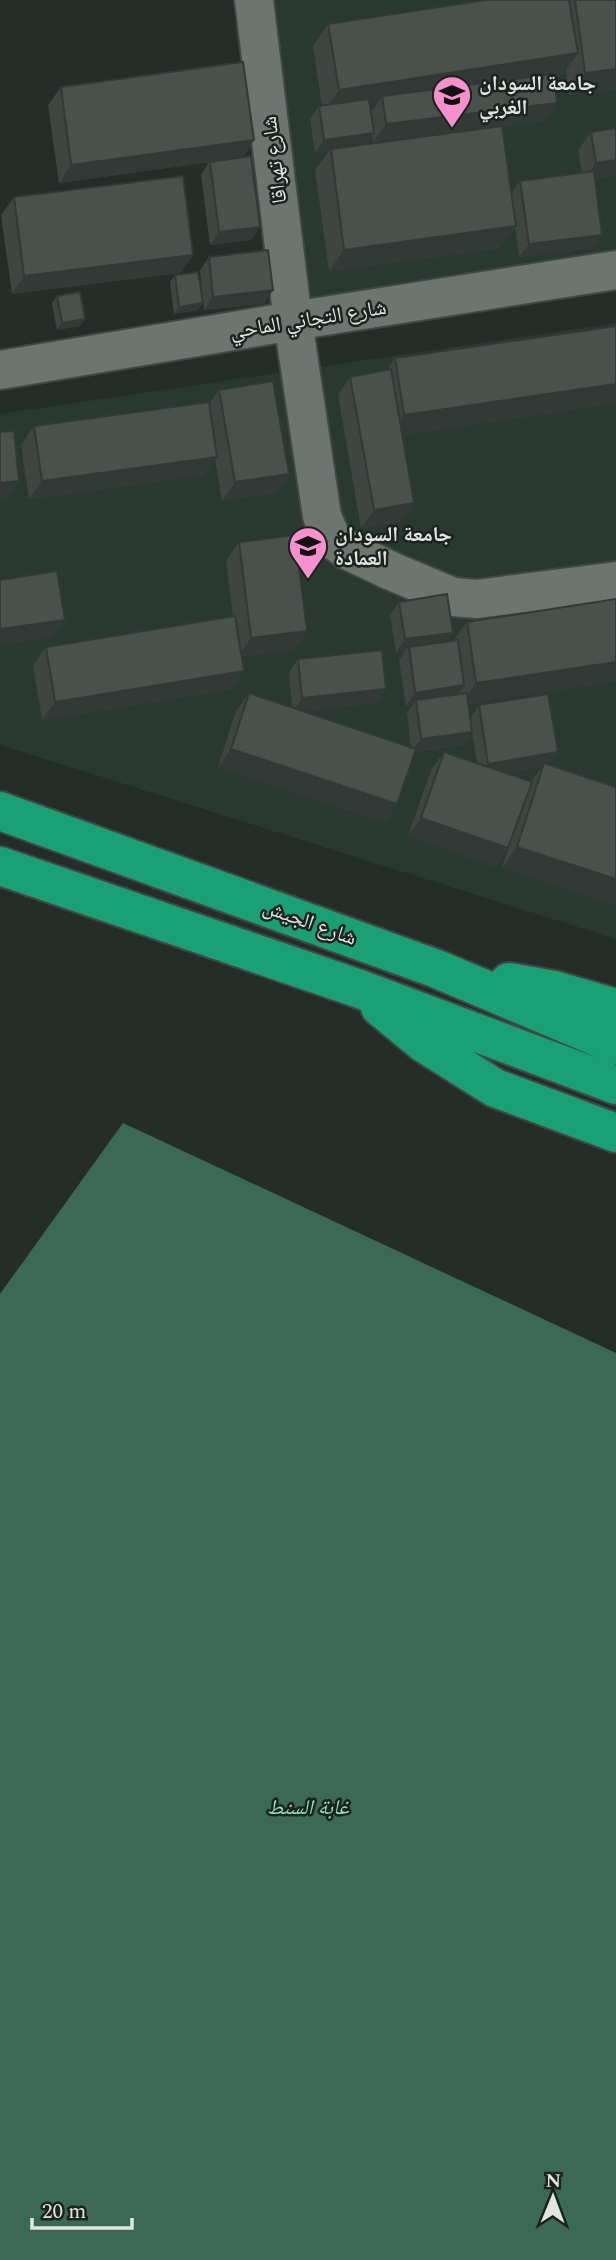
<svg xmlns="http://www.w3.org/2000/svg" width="616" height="2260" viewBox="0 0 616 2260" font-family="Spectral,'Noto Naskh Arabic',serif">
  <rect width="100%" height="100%" fill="#252d29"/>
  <!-- built -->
  <path fill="#293831" d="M271,0H616V258L310,297Z
    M616,323V939L0,745V414Z"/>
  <!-- forest -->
  <path fill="#3b6955" d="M123,1123L616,1353V2260H0V1294Z"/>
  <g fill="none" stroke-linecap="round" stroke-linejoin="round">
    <!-- minor casing -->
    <g stroke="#414744" stroke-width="42">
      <path id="minor" d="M254,0L293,321L322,516L331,538L347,550L391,571L453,597L477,599L616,581
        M0,370L293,321L616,270"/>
    </g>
    <!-- highway casing -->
    <g stroke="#414744" stroke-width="42">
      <path id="highway" d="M0,811L437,969L616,1045
        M0,866L357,988L616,1085
        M509,982L554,990L616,1008
        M380,1007L425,1044L495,1088L616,1133"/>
    </g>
    <!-- minor -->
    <use href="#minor" stroke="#6c7570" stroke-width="38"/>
    <!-- highway -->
    <use href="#highway" stroke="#1aa074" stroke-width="38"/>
  </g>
  <!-- wall -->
  <path fill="#3f4642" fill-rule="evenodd" d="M485,0H616V89L569,95L566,70L562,75L554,76L557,103L545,121L373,142L372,135L366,144L511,194L520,181L582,173L578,150L591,132L616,128L595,179L593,248L519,257L515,227L500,248L329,271L315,170L329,151L315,153L310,119L319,106H322L313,46L328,24ZM377,104L371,112L370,105Z
    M61,87L254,140L242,158L251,240L210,245L201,175L209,162L59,183L48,105Z
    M14,197L193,255L180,273L12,294L1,215Z
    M209,257L264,304L204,310L200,270Z
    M175,275L198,310L174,314L170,282Z
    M57,296L80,326L57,330L52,303Z
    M395,358L616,403L402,435V521L361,528L338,395L350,377L387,370Z
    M219,390L289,474L276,492L222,501L215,459L204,475L29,499L21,445L34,426L209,404Z
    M239,542L307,631L294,649L241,656L231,689L42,720L33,665L46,647L233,616L226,560Z
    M616,599V681L468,704L470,718L479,705L549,765L616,787L502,868L511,840L508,848L495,866L408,836L431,770L444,752L477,763L472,732L463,745L415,752L385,822L218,767L236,711L249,693L292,707L289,672L298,659L386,689L377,703L302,711L411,747L407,713L413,705L406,706L399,660L405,651L396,653L390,615L399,602L453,633L447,641L454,640L467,622ZM542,767L531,782L505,773Z"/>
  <!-- shaded-wall -->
  <path fill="#333936" d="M578,53L562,75L383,103L382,96L377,104L323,112L339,90Z
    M616,69V89L569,95L585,73Z
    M557,103L545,121L373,142L386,124Z
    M374,133L365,146L331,149L329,151L315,153L324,140Z
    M254,140L241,158L59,183L71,165Z
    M616,160V176L583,181L596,163Z
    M516,226L500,248L329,271L344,250Z
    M260,227L251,240L210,245L219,232Z
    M602,235L593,248L519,257L529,244Z
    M193,255L180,273L12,294L24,276Z
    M273,290L264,304L204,310L213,297Z
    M203,303L198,310L174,314L179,307Z
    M85,319L80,326L57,330L62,323Z
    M616,384V403L389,437L404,415Z
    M217,457L204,475L29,499L42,481Z
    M289,474L276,492L222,501L235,482Z
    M19,481L7,499L0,500V483Z
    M414,503L402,521L361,528L374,510Z
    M65,620L52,638L0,645V629Z
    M307,631L294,649L238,656L251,638Z
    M453,633L444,646L409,647L405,651L396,653L405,639Z
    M616,662V681L461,705L476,683Z
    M244,671L231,689L42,720L55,702Z
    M464,685L455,699L416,700L413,705L406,706L415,693Z
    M386,689L377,703L293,712L302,698Z
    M472,732L463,745L411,752L421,739Z
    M231,749L397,804L385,822L218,767Z
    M558,752L549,765L544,763L542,767L479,777L488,764Z
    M421,818L508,848L495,866L408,836Z
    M517,847L616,879V906L502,868Z"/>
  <!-- building -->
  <path fill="#49514d" stroke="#333936" stroke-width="2" d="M485,0H569L578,53L339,90L328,24Z
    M575,0H616V69L585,73Z
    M243,62L254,140L71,165L61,87Z
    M554,74L557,103L386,124L382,96Z
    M369,99L374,133L324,140L319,106Z
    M502,126L516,226L344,250L331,149Z
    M616,128V160L596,163L591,132Z
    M251,156L260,227L219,232L210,162Z
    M594,171L602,235L529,244L520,181Z
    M183,176L193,255L24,276L14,197Z
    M268,250L273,290L213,297L209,257Z
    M198,272L203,303L179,307L175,275Z
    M80,292L85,319L62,323L57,296Z
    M616,326V384L404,415L395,358Z
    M391,369L414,503L374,510L350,377Z
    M273,381L289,474L235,482L219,390Z
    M209,402L217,457L42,481L34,426Z
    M14,431L19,481L0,483V432Z
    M295,535L307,631L251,638L239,542Z
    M57,571L65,620L0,629V580Z
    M447,594L453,633L405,639L399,602Z
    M616,599V662L476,683L467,622Z
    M235,616L244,671L55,702L46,647Z
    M458,640L464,685L415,693L409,647Z
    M382,650L386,689L302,698L298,659Z
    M249,693L416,749L397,804L231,749Z
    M467,693L472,732L421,739L416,700Z
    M548,694L558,752L488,764L479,705Z
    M444,752L532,782L508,848L421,818Z
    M544,763L616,787V879L517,847Z"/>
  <!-- icons -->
  <defs>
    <g id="university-pin" transform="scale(2.0125)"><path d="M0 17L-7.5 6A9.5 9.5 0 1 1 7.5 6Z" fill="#f790cd" stroke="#1c231f"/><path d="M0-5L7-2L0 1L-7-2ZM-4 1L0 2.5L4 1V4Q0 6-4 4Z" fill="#111"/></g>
  </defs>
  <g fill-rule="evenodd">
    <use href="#university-pin" x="452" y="95"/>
    <use href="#university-pin" x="308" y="546"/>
  </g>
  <g text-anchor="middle" stroke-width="5" stroke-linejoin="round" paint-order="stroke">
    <!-- poi labels -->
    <g font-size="21" font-weight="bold" fill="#e1e6e4" stroke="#1c231f" text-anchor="start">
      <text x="479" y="90">جامعة السودان<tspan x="479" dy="24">الغربي</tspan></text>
      <text x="335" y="541">جامعة السودان<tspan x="335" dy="24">العمادة</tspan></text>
    </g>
    <!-- street labels -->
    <g font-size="21" fill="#e1e6e4" stroke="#1c231f">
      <text transform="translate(274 160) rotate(-97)" y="7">شارع تهراقا</text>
      <text transform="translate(308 319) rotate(-9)" y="7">شارع التجاني الماحي</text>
      <text transform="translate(310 922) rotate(20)" y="7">شارع الجيش</text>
    </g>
    <!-- park labels -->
    <g font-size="21" font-style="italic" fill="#92e0bd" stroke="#1c231f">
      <text x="308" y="1814">غابة السنط</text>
    </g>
  </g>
  <!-- north arrow -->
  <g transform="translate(553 2197) rotate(1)" stroke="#1c231f" stroke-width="5" paint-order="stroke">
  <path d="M0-5L12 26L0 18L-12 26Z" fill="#e1e6e4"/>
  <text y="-10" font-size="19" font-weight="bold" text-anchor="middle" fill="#e1e6e4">N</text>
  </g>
  <!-- scale -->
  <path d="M32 2218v10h100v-10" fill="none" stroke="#e1e6e4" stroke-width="3.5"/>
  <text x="42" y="2218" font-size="21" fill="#e1e6e4" stroke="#1c231f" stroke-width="5" paint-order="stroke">20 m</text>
</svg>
